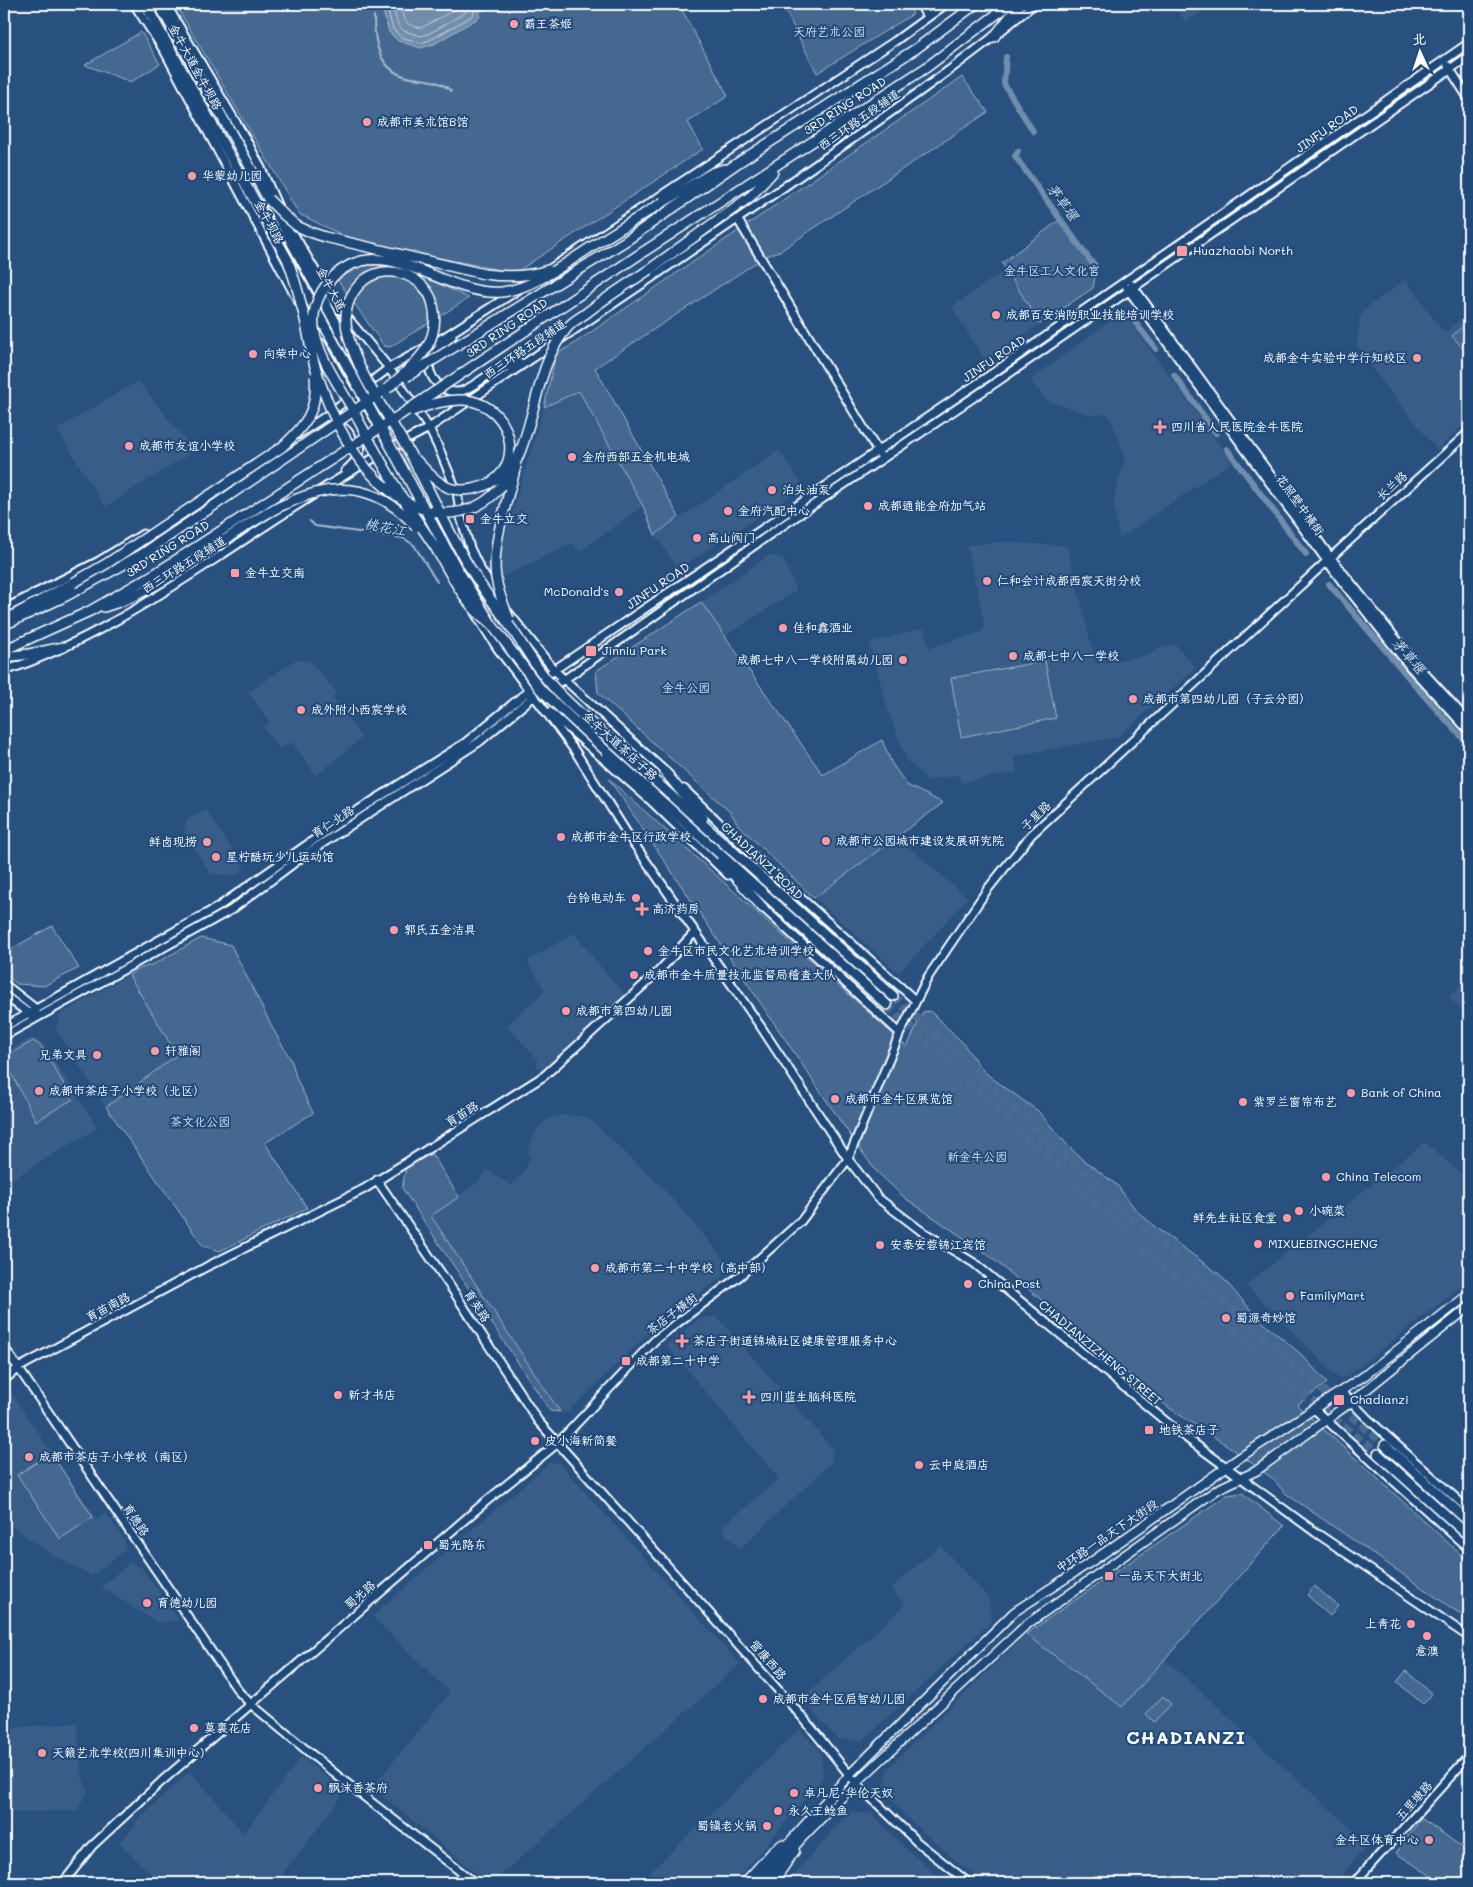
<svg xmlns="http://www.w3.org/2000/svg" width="1473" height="1887" viewBox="0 0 1473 1887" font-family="Mali,'LXGW WenKai TC',sans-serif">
  <rect width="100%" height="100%" fill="#28517f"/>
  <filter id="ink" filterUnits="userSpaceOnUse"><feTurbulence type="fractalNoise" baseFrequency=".02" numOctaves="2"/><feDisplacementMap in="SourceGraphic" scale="10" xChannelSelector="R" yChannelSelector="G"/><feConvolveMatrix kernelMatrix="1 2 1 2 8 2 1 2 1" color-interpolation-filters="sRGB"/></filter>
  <g filter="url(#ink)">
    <!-- built -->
    <path fill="#375d88" d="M1172,4H1212L1186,22Z
      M1006,269L1040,324L985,361L952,307Z
      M1406,280L1444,333L1469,313V419L1437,450L1374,371L1357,345L1360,317L1370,305Z
      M1114,318L1129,321L1232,462L1119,539L1114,507L1115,494L1125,458L1119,440L1108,414L1089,415L1046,400L1030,380Z
      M138,381L194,451L105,507L57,429Z
      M579,391L643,506L579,552L573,543L502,577L500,553L544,407Z
      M779,450L804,487L678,569L655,535Z
      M1002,542L1067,546L1096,664L1148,655L1158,648L1176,645L1196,668L1118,737L1014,756L1017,772L961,783L958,775L928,780L907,761L890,717L869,643L924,628L929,648L981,632L985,626L967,545Z
      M770,555L783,558L796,591L725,636L701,602Z
      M295,660L310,661L337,693L333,697L362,738L316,776L292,742L279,749L263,727L269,722L249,692Z
      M205,809L245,869L233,876L210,873L184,832L187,820Z
      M897,837L968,898L899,973L814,898Z
      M574,933L595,960L626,996L543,1073L536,1065L538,1061L507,1025L545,990L527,961Z
      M1469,974V1018L1449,997Z
      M129,975L177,1055L106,1107L56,1030L60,1014Z
      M31,1038L42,1042L98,1128L4,1184V1053Z
      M562,1115L581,1116L593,1122L665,1190L725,1260L723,1276L652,1330L567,1413L560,1412L431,1215L477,1183L487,1170L512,1186L518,1176L520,1177L527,1166L530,1157L528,1153L530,1144L539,1126L551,1118Z
      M1425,1142L1469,1181V1280L1362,1365L1346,1377L1338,1378L1246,1285Z
      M702,1317H717L833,1449L831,1463L740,1549L721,1528L779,1479L666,1345Z
      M9,1390L97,1519L105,1512L125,1540V1550L92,1576L54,1556L4,1521V1395Z
      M550,1462L559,1463L740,1664L492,1883H488L372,1787L450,1693L372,1616Z
      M940,1545L988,1597L992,1621L862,1741L838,1739L801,1699L905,1605L891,1588Z
      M130,1562L141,1567L179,1620L158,1623L101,1587Z
      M1026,1634L1122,1707L1165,1659L1368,1844L1335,1883H986L962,1866L906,1817L884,1789L887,1769Z
      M77,1723L82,1777L88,1791L77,1810L4,1813V1728Z
      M799,1729L821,1752L823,1778L734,1883H639Z
      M301,1757L345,1792L276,1883H161L119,1843L137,1824L135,1822L190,1771L244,1833Z
      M848,1813H871L904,1847L947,1883H787Z"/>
    <!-- green -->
    <path fill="#446890" stroke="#a2b4c8" d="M175,4H684L680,6L728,96L688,122L703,149L515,273L395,249L344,236L299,214Z
      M782,4H908L913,14L817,73Z
      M141,32L160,64L131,82L85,65Z
      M962,77L988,112L780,251L766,256L595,368L679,517L655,535L643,506L579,391L544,407L556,354L572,345Z
      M1058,221L1097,264L1093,288L1040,324L1002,263Z
      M376,265C409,268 438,284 469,298L390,347L384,346L337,279L363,266Z
      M1469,320V355L1452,336Z
      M701,602L823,775L882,740L892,764L907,785L943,803L814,898L738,825L731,813L598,693L596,671Z
      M1045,661L1056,718L961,737L951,678Z
      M609,779L907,1047L923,1012L930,1011L962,1042L980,1067L989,1076L1038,1111L1069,1147L1082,1159L1117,1185L1136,1210L1155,1227L1219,1274L1259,1319L1302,1355L1327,1383L1297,1405L1469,1562V1620L1285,1493L1273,1479L1230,1447L1202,1430L1168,1407L987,1254L905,1198L875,1170L841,1122Z
      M52,926L79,968L44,986L17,984L4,973V953Z
      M201,938L231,945L273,1029L292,1062L297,1080L313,1113L265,1143L307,1208L220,1251L203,1246L106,1107L177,1055L129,975L139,969L154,964Z
      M33,1041L41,1046L73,1099L36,1121L4,1059V1057Z
      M432,1154L459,1197L431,1216L560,1412L550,1411L402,1188L406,1167Z
      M51,1453L93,1517L60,1539L17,1475Z
      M1242,1493L1284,1526L1122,1707L1026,1634L1227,1495Z
      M1315,1586L1338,1606L1330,1616L1307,1595Z
      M1406,1671L1432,1694L1423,1704L1397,1682Z
      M1163,1696L1171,1704L1154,1722L1146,1714Z
      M1421,1818L1469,1852V1883H1442L1396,1853Z"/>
    <!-- water -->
    <path fill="#718dab" stroke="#aabbcd" d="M381,4H493L478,13L480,17L434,44L421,48L398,41L389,32Z"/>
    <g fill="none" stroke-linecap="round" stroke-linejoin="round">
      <!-- shore -->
      <path stroke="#c6d1dd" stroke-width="1" d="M386,4L393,29L401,37L421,43L432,39L472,16L475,10L484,4
        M392,4L398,25L404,31L421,36L430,33L466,12L472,4
        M400,4C404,21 403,24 421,28L460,7L462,4"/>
      <!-- stream -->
      <path stroke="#aabbcd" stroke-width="2" d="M374,16C374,43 379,73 412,78C427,80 439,80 451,91
        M310,521L315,526L403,538L414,545L437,582"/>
      <!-- canal -->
      <path stroke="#718dab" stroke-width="6" d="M1006,57L1004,84L1033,131
        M1018,151L1015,156L1017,159L1094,266
        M1134,321L1156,349
        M1174,375L1216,433
        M1227,449L1306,554
        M1329,584L1427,699L1469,745"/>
      <!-- highway-tunnel -->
      <path stroke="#486b92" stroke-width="9" stroke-dasharray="9 4.5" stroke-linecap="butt" d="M893,996C1056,1147 1217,1299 1385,1445
        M887,1005L1095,1203L1296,1388L1378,1454"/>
      <!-- secondary casing -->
      <g stroke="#fff" stroke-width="11">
        <path id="secondary" d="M134,4L165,52L298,301
          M166,4L247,141L261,168L278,207
          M920,4L927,17
          M1448,66L1469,99
          M283,216L332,299L389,368L429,428L440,451L457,492L461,518L470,548L479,567L499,599
          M738,220L880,455
          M545,272L895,41L946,4
          M1132,285L1331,558L1417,665L1469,722
          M1127,288L1341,580L1411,668L1469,731
          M452,336C445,343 435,350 431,359C423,376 446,397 462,391C474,387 484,377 495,371C503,367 513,365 521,363
          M321,343C355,404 390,462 423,523
          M329,417C352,412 368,436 358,456C355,462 350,467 345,471
          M297,435L323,418L389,368L446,336L518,290
          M4,609L99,561L143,534
          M508,612L554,670L669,775
          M475,613L498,649L532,694
          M4,671C80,646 148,603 215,559C285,513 354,466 429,428C563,337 698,248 831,154C900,106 969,58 1034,4
          M534,696L575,751L630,838L761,1027L848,1159L878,1198L920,1230L974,1263L1181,1434L1315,1532L1469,1637
          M550,712L649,799L728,875
          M684,789L754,856L915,1000
          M760,905L900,1033
          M4,984L36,1009V1012
          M4,995L31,1015
          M4,1027L218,907L341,821L465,743L554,670L993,373L1469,43
          M4,1036L231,910L306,854L479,742L534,696L565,679L776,530L998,381L1469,56
          M377,1180L454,1292L538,1421L804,1719L856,1783L917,1842L969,1883
          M4,1347L239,1692L252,1705L339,1777L475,1883
          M4,1380L18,1368L208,1266L364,1189L544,1076L658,972L694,933
          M1341,1391L1367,1418L1469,1510
          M1314,1409L1469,1549
          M63,1883L92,1846L162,1781L484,1503L558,1443L656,1339L741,1275L801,1221L848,1159L900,1033L928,977L987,890L1031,835L1327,561L1469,432
          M1354,1883L1469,1756"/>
      </g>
      <!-- primary casing -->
      <g stroke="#fff" stroke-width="11">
        <path id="primary" d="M744,1883L773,1851L782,1844
          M753,1883L850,1774L1014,1612L1094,1560L1239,1458L1364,1376L1469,1294
          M762,1883L802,1838L856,1783L1026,1625L1218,1489L1256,1471L1351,1402L1469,1307
          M773,1883L795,1851"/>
      </g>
      <!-- highway casing -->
      <g stroke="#fff" stroke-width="12">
        <path id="highway" d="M145,4L347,366
          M159,4L268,199L351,351
          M994,37L1020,4
          M663,202L714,172L724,169
          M627,240L736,164L917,48L976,4
          M637,256L927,67L1010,4
          M650,269L751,196L773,172
          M104,607C138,597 166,580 195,560
          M14,615L73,583
          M4,625L66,596L141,555
          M4,650L90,611L153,575
          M4,657L29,654L64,647
          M614,744L893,996
          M606,751L887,1005
          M665,772L703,818
          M721,861L763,908
          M1385,1445L1469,1522
          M1378,1454L1469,1536"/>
      </g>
      <!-- secondary -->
      <use href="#secondary" stroke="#1f4a7a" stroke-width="7"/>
      <!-- primary -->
      <use href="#primary" stroke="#1f4a7a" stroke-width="8"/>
      <!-- highway -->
      <use href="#highway" stroke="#1f4a7a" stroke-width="9"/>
      <!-- highway-bridge casing -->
      <g stroke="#fff" stroke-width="12" stroke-linecap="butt">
        <path id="highway-bridge" d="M268,199L284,215L297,226L310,232L325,237L484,274C506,277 527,277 548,270
          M288,261C293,275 298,289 301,304C307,323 309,343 314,363C328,410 350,460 390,491C405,502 422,512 441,513C466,514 488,504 503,484C536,440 532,369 567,328C572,322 579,318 585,314C606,297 628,284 650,269
          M347,366L456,567L492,625L541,690L606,751
          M406,377L627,240
          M387,389C413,365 442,345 433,305C427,275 384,260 361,283C347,297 343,315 348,335C359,377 388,414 409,452C429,489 446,527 467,563C481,588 500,611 516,635C526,650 536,667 548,681C567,704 592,723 614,744
          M412,411C429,405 446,399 464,400C517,404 529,479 473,489C464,490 455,491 447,487C434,481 425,469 415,459
          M141,555L380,393
          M195,560C263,516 344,445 416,527
          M153,575L400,415L637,256
          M73,583L106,564L282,447C306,425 318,410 315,376
          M509,619C504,606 498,592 496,578C491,544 508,500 516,466
          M492,625C484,618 475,611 469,603C456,586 446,566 435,547C421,526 406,505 393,482C379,458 365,433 352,408C338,384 318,356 314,328C311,302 327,276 350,265C397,242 450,297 502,292C533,288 562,266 588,249C613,233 638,218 663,202"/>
      </g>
      <!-- highway-bridge -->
      <use href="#highway-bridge" stroke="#1f4a7a" stroke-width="9"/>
    </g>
  </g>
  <!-- markers -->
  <g fill="#ff9aa2" stroke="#1f4a7a" stroke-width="2">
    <circle cx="514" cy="24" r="5"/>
    <circle cx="367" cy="122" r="5"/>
    <circle cx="192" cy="176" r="5"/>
    <rect x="1176" y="245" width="12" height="12" rx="2.5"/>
    <circle cx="996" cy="315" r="5"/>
    <circle cx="253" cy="354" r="5"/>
    <circle cx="1417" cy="358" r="5"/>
    <path d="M1157.5 419.5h5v5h5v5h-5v5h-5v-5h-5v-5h5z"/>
    <circle cx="129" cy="446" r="5"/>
    <circle cx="572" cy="457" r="5"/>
    <circle cx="772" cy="490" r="5"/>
    <circle cx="868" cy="506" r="5"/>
    <circle cx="728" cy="511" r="5"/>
    <rect x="465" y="514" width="10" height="10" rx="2.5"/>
    <circle cx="697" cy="538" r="5"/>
    <rect x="230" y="568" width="10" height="10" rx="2.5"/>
    <circle cx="987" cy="581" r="5"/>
    <circle cx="619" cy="592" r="5"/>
    <circle cx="783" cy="628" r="5"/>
    <rect x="585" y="645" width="12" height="12" rx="2.5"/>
    <circle cx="1013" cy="656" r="5"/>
    <circle cx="903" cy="660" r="5"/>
    <circle cx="1133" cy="699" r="5"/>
    <circle cx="301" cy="710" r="5"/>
    <circle cx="561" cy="837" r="5"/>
    <circle cx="826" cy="841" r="5"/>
    <circle cx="207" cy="842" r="5"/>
    <circle cx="216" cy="857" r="5"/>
    <circle cx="636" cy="898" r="5"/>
    <path d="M639.5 901.5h5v5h5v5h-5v5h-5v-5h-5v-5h5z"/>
    <circle cx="394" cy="930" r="5"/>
    <circle cx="648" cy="951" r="5"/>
    <circle cx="634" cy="975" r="5"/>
    <circle cx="566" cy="1011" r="5"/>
    <circle cx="155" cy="1051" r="5"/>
    <circle cx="97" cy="1055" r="5"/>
    <circle cx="39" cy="1091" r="5"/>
    <circle cx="1351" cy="1093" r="5"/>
    <circle cx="835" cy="1099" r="5"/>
    <circle cx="1243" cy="1102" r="5"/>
    <circle cx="1326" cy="1177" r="5"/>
    <circle cx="1299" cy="1211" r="5"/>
    <circle cx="1287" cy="1218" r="5"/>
    <circle cx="1258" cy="1244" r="5"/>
    <circle cx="880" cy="1245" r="5"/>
    <circle cx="595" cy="1268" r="5"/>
    <circle cx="968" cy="1284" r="5"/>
    <circle cx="1290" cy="1296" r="5"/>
    <circle cx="1226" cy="1318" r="5"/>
    <path d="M679.5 1333.5h5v5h5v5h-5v5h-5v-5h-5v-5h5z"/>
    <rect x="621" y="1356" width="10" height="10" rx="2.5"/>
    <circle cx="338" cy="1395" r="5"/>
    <path d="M746.5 1389.5h5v5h5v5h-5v5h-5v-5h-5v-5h5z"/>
    <rect x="1333" y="1394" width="12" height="12" rx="2.5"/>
    <rect x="1144" y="1425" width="10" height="10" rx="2.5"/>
    <circle cx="535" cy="1441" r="5"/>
    <circle cx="29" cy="1457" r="5"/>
    <circle cx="919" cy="1465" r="5"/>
    <rect x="423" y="1540" width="10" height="10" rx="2.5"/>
    <rect x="1104" y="1571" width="10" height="10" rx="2.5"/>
    <circle cx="147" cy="1603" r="5"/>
    <circle cx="1411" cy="1624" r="5"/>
    <circle cx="1427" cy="1636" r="5"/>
    <circle cx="763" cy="1699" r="5"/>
    <circle cx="194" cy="1728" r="5"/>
    <circle cx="42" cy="1753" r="5"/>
    <circle cx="318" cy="1788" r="5"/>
    <circle cx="794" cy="1793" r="5"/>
    <circle cx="778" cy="1811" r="5"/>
    <circle cx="767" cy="1826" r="5"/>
    <circle cx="1429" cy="1840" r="5"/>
  </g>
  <g text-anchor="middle" stroke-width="4" stroke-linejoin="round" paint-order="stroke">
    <!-- poi labels -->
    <g font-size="12" fill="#fff" stroke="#1f4a7a" text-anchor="start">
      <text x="524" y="28">霸王茶姬</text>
      <text x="377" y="126">成都市美术馆B馆</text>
      <text x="202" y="180">华蒙幼儿园</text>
      <text x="1193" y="255">Huazhaobi North</text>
      <text x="1006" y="319">成都百安消防职业技能培训学校</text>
      <text x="263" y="358">向荣中心</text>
      <text x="1407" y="362" text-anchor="end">成都金牛实验中学行知校区</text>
      <text x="1171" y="431">四川省人民医院金牛医院</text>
      <text x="139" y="450">成都市友谊小学校</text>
      <text x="582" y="461">金府西部五金机电城</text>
      <text x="782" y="494">泊头油泵</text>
      <text x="878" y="510">成都通能金府加气站</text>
      <text x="738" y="515">金府汽配中心</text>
      <text x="480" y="523">金牛立交</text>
      <text x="707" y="542">高山阀门</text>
      <text x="245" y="577">金牛立交南</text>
      <text x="997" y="585">仁和会计成都西宸天街分校</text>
      <text x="609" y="596" text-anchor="end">McDonald's</text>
      <text x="793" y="632">佳和鑫酒业</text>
      <text x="602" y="655">Jinniu Park</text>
      <text x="1023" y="660">成都七中八一学校</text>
      <text x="893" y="664" text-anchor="end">成都七中八一学校附属幼儿园</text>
      <text x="1143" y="703">成都市第四幼儿园（子云分园）</text>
      <text x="311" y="714">成外附小西宸学校</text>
      <text x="571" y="841">成都市金牛区行政学校</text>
      <text x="836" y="845">成都市公园城市建设发展研究院</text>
      <text x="197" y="846" text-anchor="end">鲜卤现捞</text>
      <text x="226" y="861">星柠酷玩少儿运动馆</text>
      <text x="626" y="902" text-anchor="end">台铃电动车</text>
      <text x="652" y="913">高济药房</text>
      <text x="404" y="934">郭氏五金洁具</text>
      <text x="658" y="955">金牛区市民文化艺术培训学校</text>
      <text x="644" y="979">成都市金牛质量技术监督局稽查大队</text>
      <text x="576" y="1015">成都市第四幼儿园</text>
      <text x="165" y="1055">轩雅阁</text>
      <text x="87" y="1059" text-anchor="end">兄弟文具</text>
      <text x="49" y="1095">成都市茶店子小学校（北区）</text>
      <text x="1361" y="1097">Bank of China</text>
      <text x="845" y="1103">成都市金牛区展览馆</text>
      <text x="1253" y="1106">紫罗兰窗帘布艺</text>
      <text x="1336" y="1181">China Telecom</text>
      <text x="1309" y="1215">小碗菜</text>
      <text x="1277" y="1222" text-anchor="end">鲜先生社区食堂</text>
      <text x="1268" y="1248">MIXUEBINGCHENG</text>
      <text x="890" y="1249">安泰安蓉锦江宾馆</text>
      <text x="605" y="1272">成都市第二十中学校（高中部）</text>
      <text x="978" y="1288">China Post</text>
      <text x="1300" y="1300">FamilyMart</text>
      <text x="1236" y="1322">蜀源奇妙馆</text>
      <text x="693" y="1345">茶店子街道锦城社区健康管理服务中心</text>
      <text x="636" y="1365">成都第二十中学</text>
      <text x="348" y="1399">新才书店</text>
      <text x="760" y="1401">四川蓝生脑科医院</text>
      <text x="1350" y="1404">Chadianzi</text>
      <text x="1159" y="1434">地铁茶店子</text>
      <text x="545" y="1445">皮小海新简餐</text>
      <text x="39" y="1461">成都市茶店子小学校（南区）</text>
      <text x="929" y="1469">云中庭酒店</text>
      <text x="438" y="1549">蜀光路东</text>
      <text x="1119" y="1580">一品天下大街北</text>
      <text x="157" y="1607">育德幼儿园</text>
      <text x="1401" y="1628" text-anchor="end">上青花</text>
      <text x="1427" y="1655" text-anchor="middle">意澳</text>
      <text x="773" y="1703">成都市金牛区启智幼儿园</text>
      <text x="204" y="1732">莫裏花店</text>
      <text x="52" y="1757">天籁艺术学校(四川集训中心)</text>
      <text x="328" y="1792">飘沫香茶府</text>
      <text x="804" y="1797">卓凡尼·华伦天奴</text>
      <text x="788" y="1815">永久王鲶鱼</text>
      <text x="757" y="1830" text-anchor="end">蜀镇老火锅</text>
      <text x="1419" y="1844" text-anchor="end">金牛区体育中心</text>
    </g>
    <!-- park labels -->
    <g font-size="12" fill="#dae1e9" stroke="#1f4a7a">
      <text x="829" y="36">天府艺术公园</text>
      <text x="1052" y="275">金牛区工人文化宫</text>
      <text x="686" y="692">金牛公园</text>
      <text x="200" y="1126">茶文化公园</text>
      <text x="977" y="1161">新金牛公园</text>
    </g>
    <!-- street labels -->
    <g font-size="12" fill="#fff" stroke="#1f4a7a">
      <text transform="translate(195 67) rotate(61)" y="4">金牛大道金牛坝路</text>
      <text transform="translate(845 106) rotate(-33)" y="4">3RD RING ROAD</text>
      <text transform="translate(859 120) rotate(-35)" y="4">西三环路五段辅道</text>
      <text transform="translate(1327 129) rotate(-35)" y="4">JINFU ROAD</text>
      <text transform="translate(269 222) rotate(62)" y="4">金牛坝路</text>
      <text transform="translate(331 289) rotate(62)" y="4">金牛大道</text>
      <text transform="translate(507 328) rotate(-34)" y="4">3RD RING ROAD</text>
      <text transform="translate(525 349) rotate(-34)" y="4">西三环路五段辅道</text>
      <text transform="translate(994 359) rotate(-34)" y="4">JINFU ROAD</text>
      <text transform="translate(1392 486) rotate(-42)" y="4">长兰路</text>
      <text transform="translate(1300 505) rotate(54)" y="4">花照壁中横街</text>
      <text transform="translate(168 549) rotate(-32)" y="4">3RD RING ROAD</text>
      <text transform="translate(184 565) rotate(-32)" y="4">西三环路五段辅道</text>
      <text transform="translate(658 586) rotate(-34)" y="4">JINFU ROAD</text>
      <text transform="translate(620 746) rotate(42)" y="4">金牛大道茶店子路</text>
      <text transform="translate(1036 816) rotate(-44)" y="4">子星路</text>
      <text transform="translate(333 822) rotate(-33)" y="4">育仁北路</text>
      <text transform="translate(762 861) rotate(43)" y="4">CHADIANZI ROAD</text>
      <text transform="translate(462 1114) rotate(-32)" y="4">育苗路</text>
      <text transform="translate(477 1306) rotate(57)" y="4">育英路</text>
      <text transform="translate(108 1307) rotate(-28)" y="4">育苗南路</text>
      <text transform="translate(672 1314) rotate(-37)" y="4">茶店子横街</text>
      <text transform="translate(1100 1353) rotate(40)" y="4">CHADIANZIZHENG STREET</text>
      <text transform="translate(136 1520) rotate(56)" y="4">育德路</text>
      <text transform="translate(1107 1536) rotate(-34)" y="4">中环路一品天下大街段</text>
      <text transform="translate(360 1595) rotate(-41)" y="4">蜀光路</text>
      <text transform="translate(768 1660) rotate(49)" y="4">营康西路</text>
      <text transform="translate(1414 1801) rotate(-48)" y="4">五里墩路</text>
    </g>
    <!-- water labels -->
    <g font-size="14" font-style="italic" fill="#d4dde6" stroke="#1f4a7a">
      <text transform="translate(1063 202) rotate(54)" y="5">茅草堰</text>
      <text transform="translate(385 527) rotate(11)" y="5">桃花江</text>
      <text transform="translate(1409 656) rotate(49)" y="5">茅草堰</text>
    </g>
    <!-- district labels -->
    <g font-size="18" font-weight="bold" letter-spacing="1" fill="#fff" stroke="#1f4a7a">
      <text x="1186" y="1744">CHADIANZI</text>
    </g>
  </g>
  <!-- margin -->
  <rect width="1473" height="1887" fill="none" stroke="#1f4a7a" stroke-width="20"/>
  <rect x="10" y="10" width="1453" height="1867" fill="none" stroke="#fff" stroke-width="2" filter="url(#ink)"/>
  <!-- north arrow -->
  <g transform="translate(1420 52) rotate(357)" stroke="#1f4a7a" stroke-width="4" paint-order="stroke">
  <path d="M0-4L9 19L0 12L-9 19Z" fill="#ffffff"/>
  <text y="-8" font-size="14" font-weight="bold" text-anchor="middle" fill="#ffffff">北</text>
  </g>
</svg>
